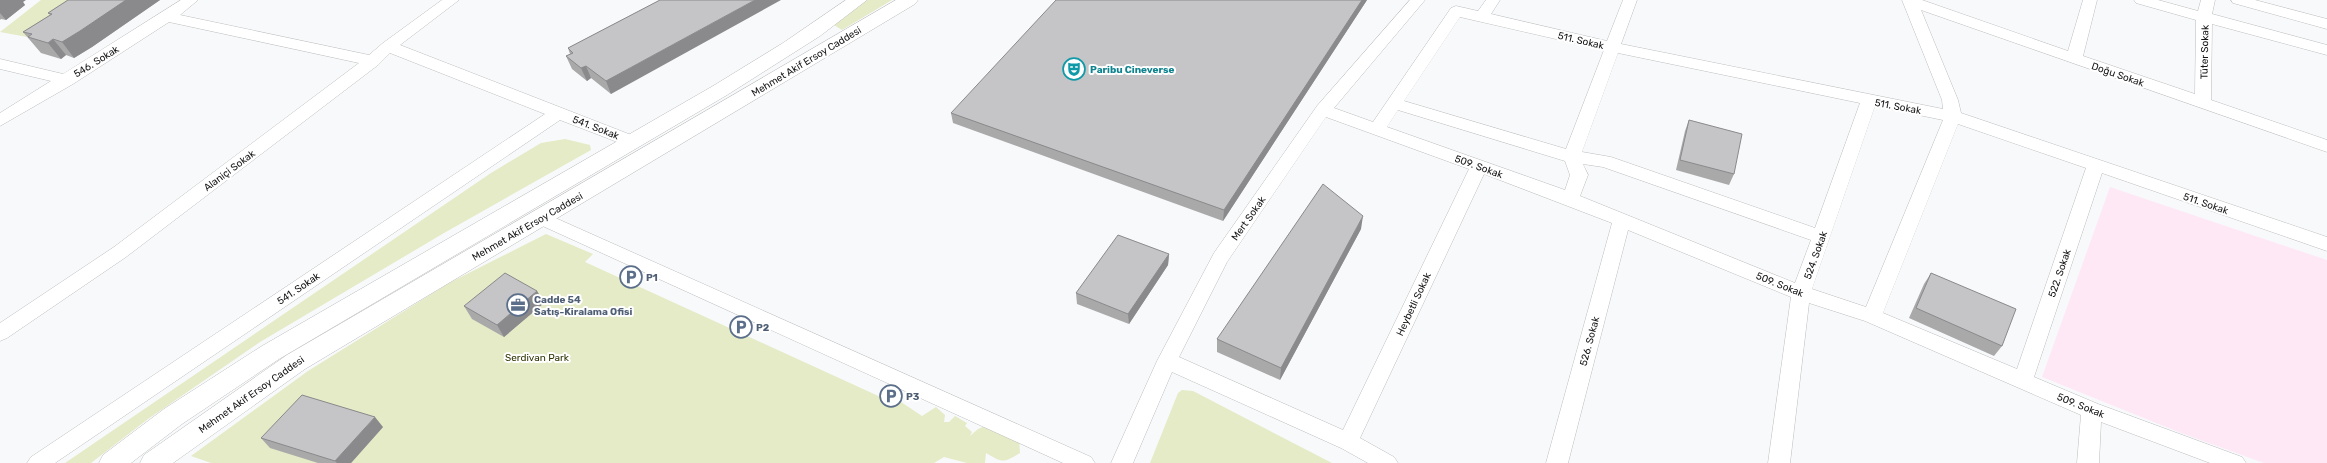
<svg xmlns="http://www.w3.org/2000/svg" width="2327" height="463" viewBox="0 0 2327 463" font-family="Rubik,sans-serif">
  <rect width="100%" height="100%" fill="#f8f9fb"/>
  <!-- education -->
  <path fill="#fee8f6" d="M2110,187L2327,260V463H2264L2181,433L2042,377Z"/>
  <!-- green -->
  <path fill="#e4ebc6" d="M41,0H97L33,38L0,32Z
    M866,0H892L842,30L834,25Z
    M565,139L590,145L591,150L444,233L260,342L148,419L91,463H65L491,173L541,143Z
    M546,234L593,254L585,262L898,405L901,402L922,416L936,407L945,415L944,422H949L955,416L967,423L965,426L972,432L970,436L978,429L992,423L1019,438L1020,453C1003,463 1003,463 986,453L985,463H967L944,457L934,463H211L191,456L308,371L449,283Z
    M1182,390L1193,391L1332,463H1150L1178,393Z"/>
  <g fill="none" stroke-linecap="round" stroke-linejoin="round">
    <!-- street casing -->
    <g stroke="#bcbdbe" stroke-width="1">
      <path id="street" d="M181,0H198L180,15L369,55L383,43L442,0H459L400,45L639,138L641,142L639,146L633,148L560,120L55,463H27L31,457L545,114L390,53L378,65L126,257L7,338L0,341V323L114,247L359,63L169,22L73,84L0,126V113L51,81L0,69V59L63,74Z
        M1410,0H1425L1334,108L1373,122L1451,8L1456,6L1478,11L1486,0H1500L1491,14L1607,41L1623,0H1637L1621,44L1943,109L1942,100L1902,0H1922L2068,51L2083,0H2097L2083,56L2195,94L2196,20L2136,3L2134,0H2158L2198,11L2201,0H2215L2212,14L2327,45V55L2212,24L2211,100L2327,140V152L1921,10L1958,100L1961,113L2327,237V251L2102,173L2034,377L2098,404L2242,457L2246,463H2210L2101,422L2099,463H2077L2081,415L1865,321L1809,303L1790,463H1768L1791,297L1628,230L1568,463H1546L1612,223L1484,174L1360,438L1394,457L1398,463H1368L1341,448L1172,372L1133,463H1111L1157,361L1214,253L1317,106ZM1460,17L1604,50L1566,149L1404,101ZM1618,53L1860,103L1815,228L1611,157L1582,152ZM1875,106L1943,120L1866,307L1812,289ZM1398,110L1565,161L1570,175L1565,190L1387,127ZM1326,117L1469,169L1343,430L1179,357L1227,262ZM1958,124L2086,168L2017,369L1883,313ZM1583,164L1603,167L1811,240L1795,283L1580,196L1588,175Z
        M2231,0H2255L2327,19V29L2233,3Z
        M542,212L1091,457L1095,463H1063L536,223L533,218L536,213Z"/>
    </g>
    <!-- primary casing -->
    <g stroke="#bcbdbe" stroke-width="1">
      <path id="primary" d="M846,0H867L820,36L727,95L279,359L182,424L131,463H99L103,455L164,409L262,346L713,86L783,43Z
        M896,0H918L915,4L305,369L173,463H140L144,455L287,355Z"/>
    </g>
    <!-- street -->
    <use href="#street" fill="#fff" fill-rule="evenodd"/>
    <!-- primary -->
    <use href="#primary" fill="#fff" fill-rule="evenodd"/>
  </g>
  <!-- wall -->
  <path fill="#a9a9aa" d="M0,0L23,2L25,5L6,20L1,19L0,20Z
    M68,0H160L92,47L74,58L66,55L61,59L41,53L23,32L50,15L48,13Z
    M660,0L611,94L591,78L587,81L572,69L566,56L570,54L568,48Z
    M1367,0L1223,221L953,123L951,113Z
    M1689,120L1734,174L1729,185L1676,170L1685,131Z
    M1361,229L1280,380L1217,352V339Z
    M1169,254L1168,265L1129,324L1077,304L1076,293Z
    M1931,273L2002,346L1994,356L1909,318L1924,284Z
    M537,291L544,303L504,337L472,319L464,306Z
    M383,427L351,463H318L270,448L261,438Z"/>
  <!-- shaded-wall -->
  <path fill="#8a898b" d="M0,0H26L23,2L25,5L6,20L0,13Z
    M126,0H160L92,47L74,58L62,42Z
    M755,0H781L611,94L606,81Z
    M1362,0H1367L1223,221L1224,210Z
    M53,39L66,55L61,59L48,43Z
    M586,66L591,78L587,81L581,68Z
    M1363,216L1361,229L1280,380L1281,368Z
    M1169,254L1168,265L1129,324L1128,314Z
    M537,291L544,303L504,337L497,325Z
    M375,417L383,427L351,463H337L335,461Z"/>
  <!-- building -->
  <path fill="#c5c4c6" stroke="#8a898b" d="M68,0H126L80,31L62,42L53,39L48,43L28,37L32,34L23,32L52,14L48,13Z
    M660,0H755L606,81L586,66L581,68L566,56L573,53L568,48Z
    M1056,0H1362L1224,210L951,113Z
    M1689,120L1742,134L1734,174L1680,160Z
    M1323,184L1363,216L1281,368L1217,339Z
    M1118,235L1169,254L1128,314L1076,293Z
    M505,273L537,291L497,325L464,306Z
    M1931,273L2016,309L2002,346L1916,308Z
    M302,395L375,417L335,461L261,438Z"/>
  <!-- icons -->
  <defs>
    <g id="theatre-ring" transform="scale(1.15)"><circle r="9.5" fill="#fff" stroke="#0f9aa8" stroke-width="1.5"/><path d="M-5-5.5Q0-4 5-5.5V0Q5 5 0 6Q-5 5-5 0ZM-3.3-2.5H-1v1.5H-3.3ZM1-2.5H3.3v1.5H1ZM-2.8 1Q0 5.5 2.8 1Z" fill="#0f9aa8"/></g>
    <g id="parking-ring" transform="scale(1.15)"><circle r="9.5" fill="#fff" stroke="#5c6f8a" stroke-width="1.5"/><path d="M-3.5-5.5H1a3.5 3.5 0 0 1 0 7H-1V5.5H-3.5ZM-1-3.4V-.6H.8a1.4 1.4 0 0 0 0-2.8Z" fill="#5c6f8a"/></g>
    <g id="office-ring" transform="scale(1.15)"><circle r="9.5" fill="#fff" stroke="#5c6f8a" stroke-width="1.5"/><path d="M-6-3h4V-5.5h4V-3h4V5H-6ZM-1-4.5V-3h2v-1.5ZM-6 0V1H6V0Z" fill="#5c6f8a"/></g>
  </defs>
  <g fill-rule="evenodd">
    <use href="#theatre-ring" x="1074" y="69"/>
    <use href="#parking-ring" x="631" y="277"/>
    <use href="#office-ring" x="518" y="305"/>
    <use href="#parking-ring" x="741" y="327"/>
    <use href="#parking-ring" x="891" y="396"/>
  </g>
  <g text-anchor="middle" stroke-width="4" stroke-linejoin="round" paint-order="stroke">
    <!-- street labels -->
    <g font-size="10" fill="#161617" stroke="#fff">
      <text transform="translate(1581 40) rotate(13)" y="4">511. Sokak</text>
      <text transform="translate(2204 52) rotate(-89)" y="4">Tüter Sokak</text>
      <text transform="translate(96 61) rotate(-32)" y="4">546. Sokak</text>
      <text transform="translate(806 61) rotate(-31)" y="4">Mehmet Akif Ersoy Caddesi</text>
      <text transform="translate(2118 74) rotate(19)" y="4">Doğu Sokak</text>
      <text transform="translate(1898 106) rotate(10)" y="4">511. Sokak</text>
      <text transform="translate(596 127) rotate(21)" y="4">541. Sokak</text>
      <text transform="translate(1479 166) rotate(20)" y="4">509. Sokak</text>
      <text transform="translate(229 170) rotate(-37)" y="4">Alaniçi Sokak</text>
      <text transform="translate(2206 203) rotate(19)" y="4">511. Sokak</text>
      <text transform="translate(1248 218) rotate(-55)" y="4">Mert Sokak</text>
      <text transform="translate(527 226) rotate(-30)" y="4">Mehmet Akif Ersoy Caddesi</text>
      <text transform="translate(1815 255) rotate(-70)" y="4">524. Sokak</text>
      <text transform="translate(2059 273) rotate(-71)" y="4">522. Sokak</text>
      <text transform="translate(1780 284) rotate(22)" y="4">509. Sokak</text>
      <text transform="translate(298 288) rotate(-34)" y="4">541. Sokak</text>
      <text transform="translate(1413 304) rotate(-65)" y="4">Heybetli Sokak</text>
      <text transform="translate(1589 341) rotate(-75)" y="4">526. Sokak</text>
      <text transform="translate(251 394) rotate(-35)" y="4">Mehmet Akif Ersoy Caddesi</text>
      <text transform="translate(2081 405) rotate(22)" y="4">509. Sokak</text>
    </g>
    <!-- culture labels -->
    <g font-size="10" font-weight="bold" fill="#0d838f" stroke="#fff" text-anchor="start">
      <text x="1090" y="73">Paribu Cineverse</text>
    </g>
    <!-- service labels -->
    <g font-size="10" font-weight="bold" fill="#4e5e75" stroke="#fff" text-anchor="start">
      <text x="646" y="281">P1</text>
      <text x="534" y="303">Cadde 54<tspan x="534" dy="12">Satış-Kiralama Ofisi</tspan></text>
      <text x="756" y="331">P2</text>
      <text x="906" y="400">P3</text>
    </g>
    <!-- park labels -->
    <g font-size="10" fill="#2f3402" stroke="#fff">
      <text x="537" y="361">Serdivan Park</text>
    </g>
  </g>
</svg>
